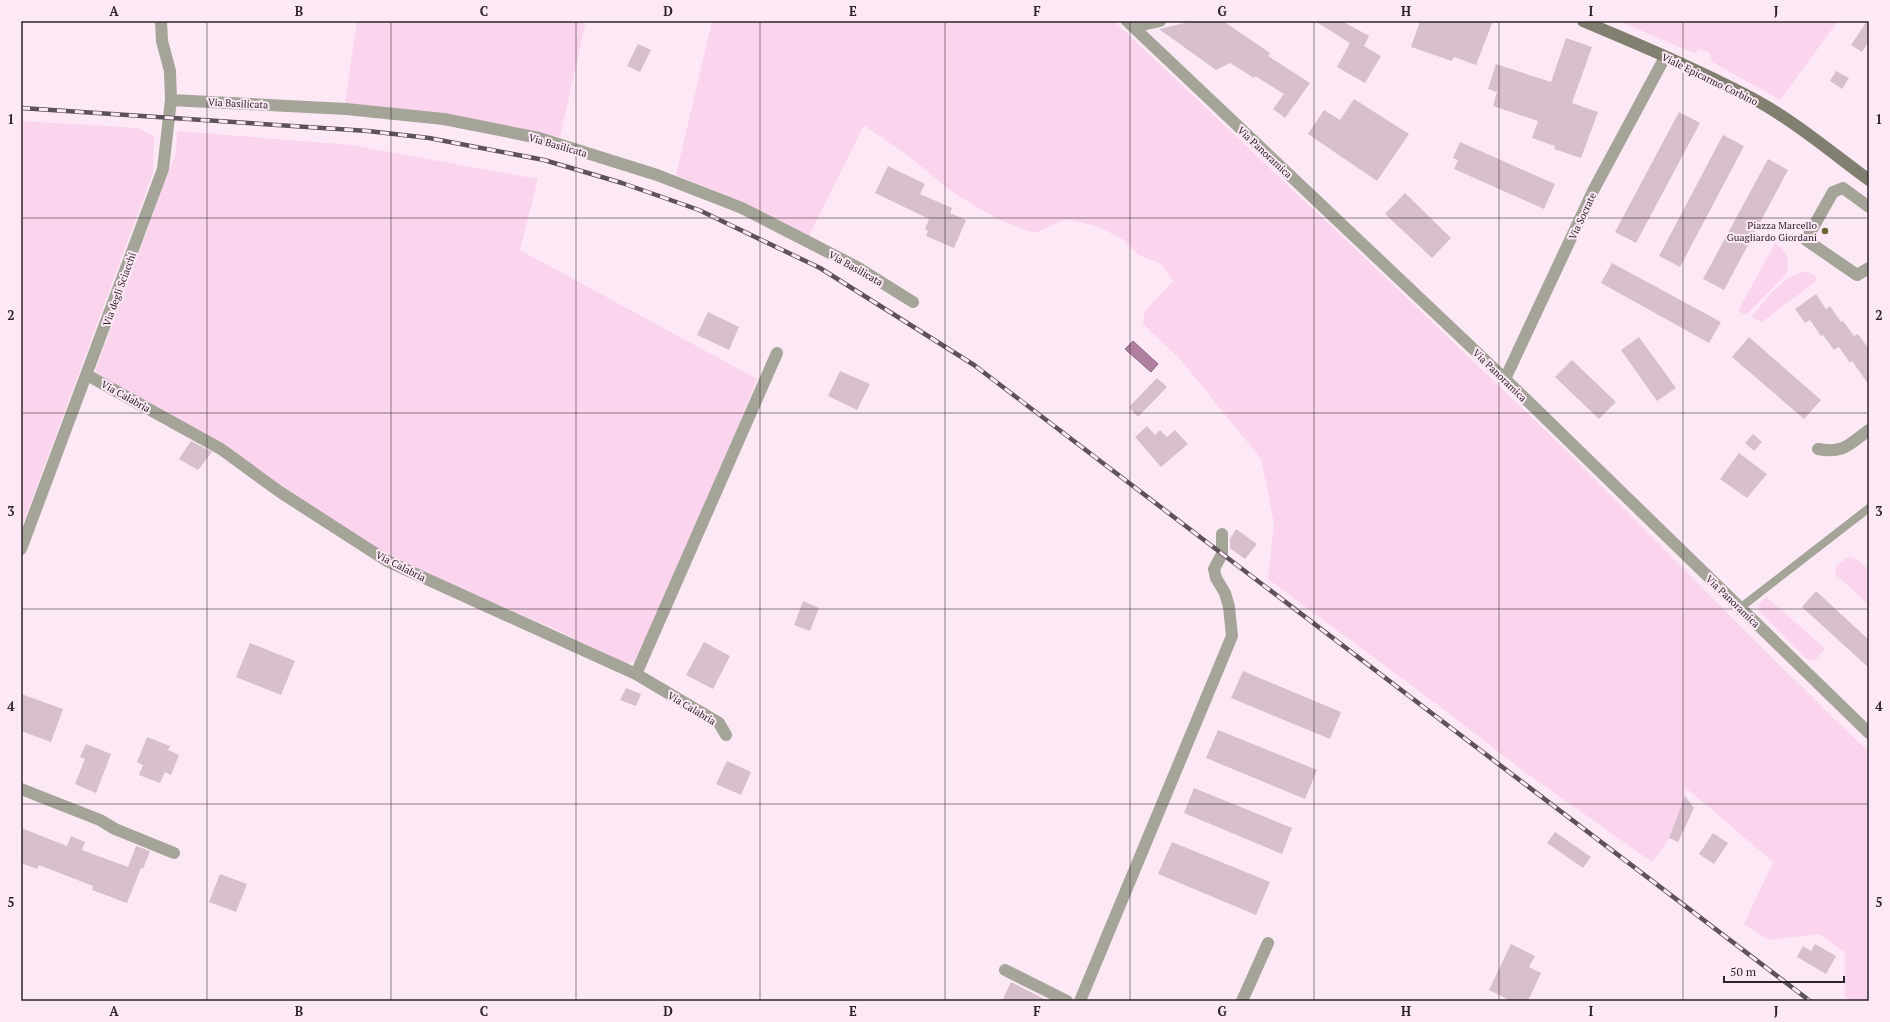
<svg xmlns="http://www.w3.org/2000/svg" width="1890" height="1022" viewBox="0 0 1890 1022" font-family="'PT Serif',serif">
  <rect width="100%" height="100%" fill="#fde9f6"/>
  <!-- green -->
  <path fill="#fbd4ed" d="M357,21H586L560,137L446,114L345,103Z
    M712,21H1114C1249,149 1386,277 1520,406C1638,520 1750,639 1869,752V1001H1849L1845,997V952L1819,934L1768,940L1744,924L1773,862L1685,787V796L1674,832L1652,862L1522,770L1447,712L1268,579L1274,523L1261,459L1181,360L1143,324L1144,312L1173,281L1160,263L1140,256L1122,239L1099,227L1067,219L1034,233L998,219L975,206L948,189L915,161L864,125L809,236L752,206L676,175Z
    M1618,21H1838L1780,100L1712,62L1710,53L1700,49L1694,53Z
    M21,121L138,128L154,136L153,173L21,529Z
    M177,131L351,145L538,179L520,250L757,379L738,427L636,661L626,664L559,631L394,560L100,377L95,372L176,152Z
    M1775,243C1787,251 1791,261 1786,274L1746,315L1738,311Z
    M1806,272L1813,274L1818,280L1762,322L1751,317C1766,301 1782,274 1806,272Z
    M1848,557L1857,559L1869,570V605L1835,574L1836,566Z
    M1767,597L1825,649L1814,661L1808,660L1758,610L1760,603Z"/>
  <!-- water -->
  <path fill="#b17fa0" stroke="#89647d" d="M1133,341L1158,364L1151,372L1125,349Z"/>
  <!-- building -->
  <path fill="#d7bfce" d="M1193,21H1223L1270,53L1268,56L1310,83L1285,118L1273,109L1284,94L1255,76L1254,78L1230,63L1216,70L1159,29Z
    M1315,21H1342L1369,36L1364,46L1381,56L1365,83L1337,67L1350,43Z
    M1420,21H1493L1476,65L1454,57L1452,61L1411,47Z
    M1867,21H1869V41L1862,52L1851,45Z
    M1566,38L1592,47L1572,103L1598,112L1581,158L1554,149L1555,146L1532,138L1538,121L1493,106L1497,92L1488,89L1496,64L1551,82Z
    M638,44L651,50L640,72L627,66Z
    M1836,71L1849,78L1842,89L1830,81Z
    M1354,99L1409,134L1377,181L1308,134L1324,110L1340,120Z
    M1679,112L1700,123L1636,243L1615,232Z
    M1723,135L1744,146L1680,267L1659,256Z
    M1460,142L1555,184L1544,209L1454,169L1458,160L1453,158Z
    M1768,159L1788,170L1724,290L1703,279Z
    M888,166L925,184L920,194L952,208L950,213L966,220L954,248L926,236L928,231L925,229L929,219L875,193Z
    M1405,193L1451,238L1432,258L1385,214Z
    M1612,263L1721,322L1709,343L1601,283Z
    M1816,294L1826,309L1830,306L1841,322L1843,321L1854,336L1858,334L1869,349V385L1852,361L1850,363L1839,347L1834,350L1823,335L1821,336L1810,320L1805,323L1795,309Z
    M708,312L739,327L729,350L697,335Z
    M1639,337L1676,388L1657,401L1621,350Z
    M1749,337L1821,400L1804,419L1732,357Z
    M1572,360L1616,402L1599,419L1555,377Z
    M840,371L870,384L857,410L828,396Z
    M1157,378L1167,387L1138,417L1129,407Z
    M1147,426L1155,435L1160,430L1167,437L1175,430L1188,444L1161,467L1135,437Z
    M1753,434L1762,442L1754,451L1745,443Z
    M191,441L212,452L198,470L179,459Z
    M1739,453L1767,474L1747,498L1720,479Z
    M1236,529L1257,544L1245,559L1230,548V539Z
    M1816,591L1869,640V668L1802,607Z
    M803,601L819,608L810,631L794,625Z
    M704,642L730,656L713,689L686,675Z
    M250,643L295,661L281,695L236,677Z
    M1243,671L1341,712L1330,739L1231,698Z
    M626,688L641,694L636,706L620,700Z
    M21,694L63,709L51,742L21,731Z
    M1218,730L1317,770L1305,799L1206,758Z
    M147,737L170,746L168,750L179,755L171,775L165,772L160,783L139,775L143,765L137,762Z
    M86,744L111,754L96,793L75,784L85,759L80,757Z
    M727,761L751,772L741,795L716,784Z
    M1194,788L1292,828L1282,854L1184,813Z
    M1685,796L1694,808L1678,842L1669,838Z
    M21,828L67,846L71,836L85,842L82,850L128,867L136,846L150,851L143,869L141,868L127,903L92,890L93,886L39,865L37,869L21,863Z
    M1555,832L1591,857L1583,868L1547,843Z
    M1713,833L1728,843L1714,864L1699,854Z
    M1172,842L1270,882L1256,915L1158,874Z
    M220,874L247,884L236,912L209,902Z
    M1511,944L1535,956L1529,967L1541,973L1528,1001H1511L1489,990Z
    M1815,944L1836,956L1826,974L1797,957L1803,946L1811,951Z
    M1011,982L1048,1001H1002Z"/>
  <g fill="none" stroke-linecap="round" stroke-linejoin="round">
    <!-- lane -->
    <path stroke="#a5a499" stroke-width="8" d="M1740,608L1869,508"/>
    <!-- street -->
    <path stroke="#a5a499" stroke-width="12" d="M1127,21L1505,379L1869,733
      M1133,27L1160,21
      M171,100L346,109L444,119L539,138L657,175L742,208L857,267L913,302
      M1869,207L1843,188L1833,192L1806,240L1857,275L1869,268
      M87,375L221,449L280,492L387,561L636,674L719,723L726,735
      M1505,379L1594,189L1665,57
      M1818,449C1844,454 1849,444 1869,430
      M21,549L163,169L171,100L170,71L162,41L161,21
      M636,674L777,353
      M21,789L100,820L115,829L174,853
      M1005,970L1067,1001
      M1080,1001L1232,636L1229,607L1225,593L1216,578L1214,569L1222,554V534
      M1242,1001L1268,943"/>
    <!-- secondary -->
    <path stroke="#807f70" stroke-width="12" d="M1583,21C1640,45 1697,69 1752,98C1793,120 1831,152 1869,180"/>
    <!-- rail casing -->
    <g stroke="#5d5259" stroke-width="4.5">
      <path id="rail" d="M21,108L368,131L429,138L544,160L622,183L699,210L820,268L974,365L1810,1001"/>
    </g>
    <!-- rail -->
    <use href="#rail" stroke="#fde9f6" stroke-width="3" stroke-dasharray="9" stroke-linecap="butt"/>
  </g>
  <!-- grid -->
  <path fill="none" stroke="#2d242a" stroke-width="1" stroke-opacity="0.55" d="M207,21V1001M391,21V1001M576,21V1001M760,21V1001M945,21V1001M1130,21V1001M1314,21V1001M1499,21V1001M1683,21V1001M21,218H1869M21,413H1869M21,609H1869M21,804H1869"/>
  <!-- markers -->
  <circle fill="#6b6632" stroke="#fde9f6" stroke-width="1.5" cx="1825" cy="231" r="4"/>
  <g text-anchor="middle" stroke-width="4" stroke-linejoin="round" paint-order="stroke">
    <!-- street labels -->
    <g font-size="10" fill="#2d242a" stroke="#fde9f6">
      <text transform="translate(1710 79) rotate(26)" y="4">Viale Epicarmo Corbino</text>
      <text transform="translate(238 103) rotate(3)" y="4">Via Basilicata</text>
      <text transform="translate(558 145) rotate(16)" y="4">Via Basilicata</text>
      <text transform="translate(1265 152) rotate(43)" y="4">Via Panoramica</text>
      <text transform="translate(1582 216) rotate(-65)" y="4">Via Socrate</text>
      <text transform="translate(856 268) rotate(29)" y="4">Via Basilicata</text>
      <text transform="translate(119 289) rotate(-70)" y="4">Via degli Sciacchi</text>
      <text transform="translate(1500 375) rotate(44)" y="4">Via Panoramica</text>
      <text transform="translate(126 396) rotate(29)" y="4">Via Calabria</text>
      <text transform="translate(401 566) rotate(27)" y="4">Via Calabria</text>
      <text transform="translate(1733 601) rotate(44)" y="4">Via Panoramica</text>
      <text transform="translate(692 708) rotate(31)" y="4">Via Calabria</text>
    </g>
    <!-- poi labels -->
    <g font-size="10" fill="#2d242a" stroke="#fde9f6" text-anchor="end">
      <text x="1817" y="229">Piazza Marcello<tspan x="1817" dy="12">Guagliardo Giordani</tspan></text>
    </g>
  </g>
  <!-- border -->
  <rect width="1890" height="1022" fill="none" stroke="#fde9f6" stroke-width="44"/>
  <!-- scale -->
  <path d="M1724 976v6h120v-6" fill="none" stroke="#2d242a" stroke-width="2"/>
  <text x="1730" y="976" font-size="12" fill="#2d242a" stroke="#fde9f6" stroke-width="3" paint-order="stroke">50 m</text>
  <rect x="22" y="22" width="1846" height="978" fill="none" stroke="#2d242a" stroke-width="1.5"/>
  <g font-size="13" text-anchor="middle" font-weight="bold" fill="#2d242a">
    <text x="114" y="16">A</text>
    <text x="299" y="16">B</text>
    <text x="484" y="16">C</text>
    <text x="668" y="16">D</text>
    <text x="853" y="16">E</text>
    <text x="1037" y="16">F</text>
    <text x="1222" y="16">G</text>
    <text x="1406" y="16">H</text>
    <text x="1591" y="16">I</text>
    <text x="1776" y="16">J</text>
    <text x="11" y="124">1</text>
    <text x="1879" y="124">1</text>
    <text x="11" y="320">2</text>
    <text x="1879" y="320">2</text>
    <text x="11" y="516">3</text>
    <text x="1879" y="516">3</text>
    <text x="11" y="711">4</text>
    <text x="1879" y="711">4</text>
    <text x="11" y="907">5</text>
    <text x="1879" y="907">5</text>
    <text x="114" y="1016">A</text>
    <text x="299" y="1016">B</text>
    <text x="484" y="1016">C</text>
    <text x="668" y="1016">D</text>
    <text x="853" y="1016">E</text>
    <text x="1037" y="1016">F</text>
    <text x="1222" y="1016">G</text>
    <text x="1406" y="1016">H</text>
    <text x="1591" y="1016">I</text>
    <text x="1776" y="1016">J</text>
  </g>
</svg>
